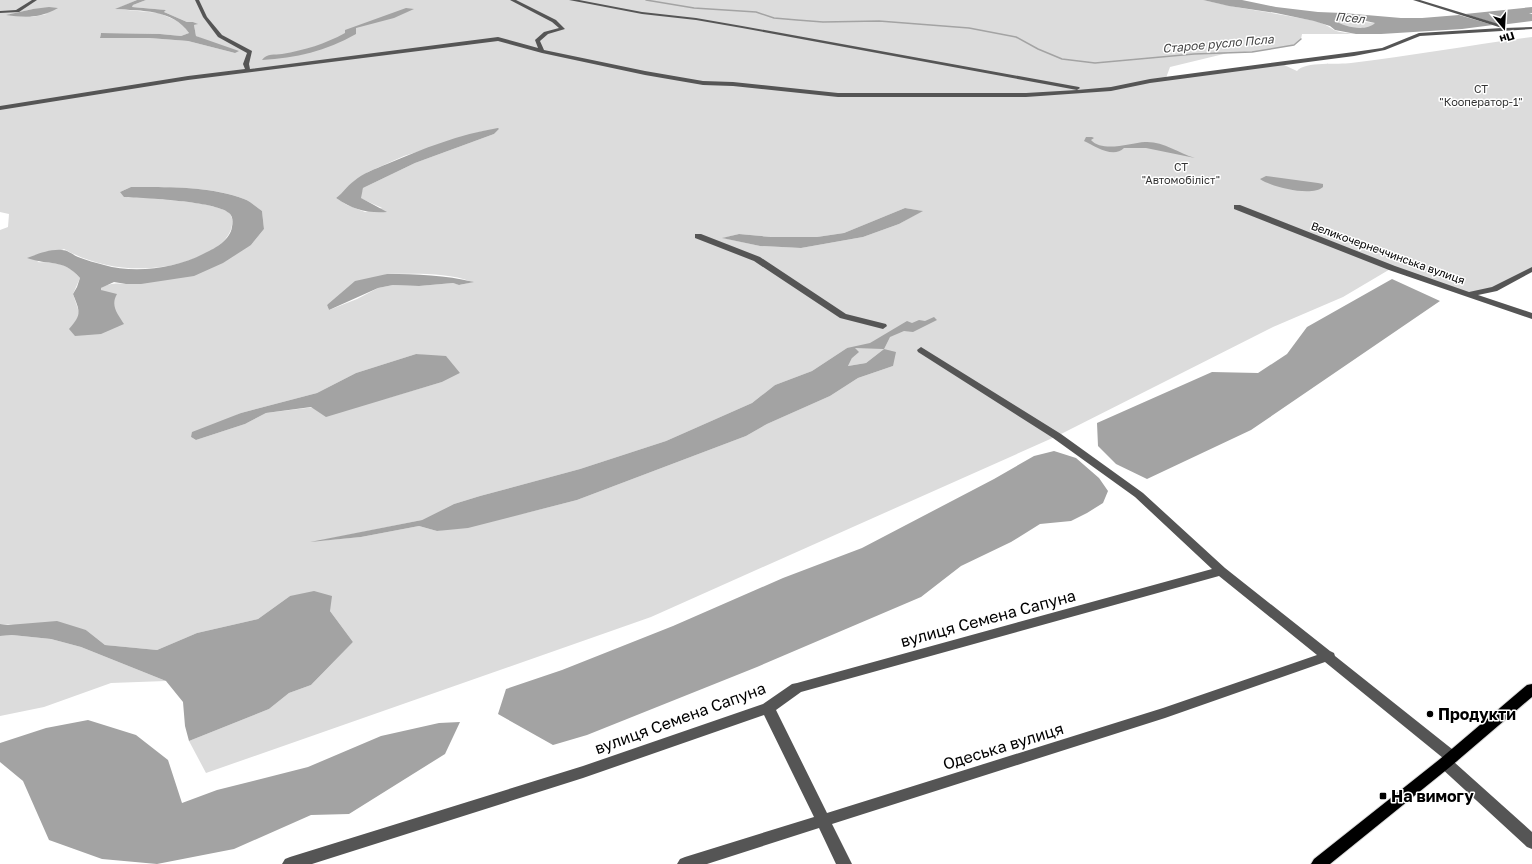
<svg xmlns="http://www.w3.org/2000/svg" width="1532" height="864" viewBox="0 0 1532 864" font-family="'Golos Text',sans-serif">
  <rect width="100%" height="100%" fill="#fff"/>
  <!-- green -->
  <path fill="#dcdcdc" fill-rule="evenodd" d="M0,0H137L116,9L159,13L182,23L189,33L181,36L160,34L101,33L100,37L149,38L188,41L235,53L196,36L194,25L197,24L193,22H187L164,12L166,10L132,7L133,5L146,0H1203C1240,9 1278,13 1315,21C1323,23 1328,26 1334,30C1340,33 1349,33 1356,34H1302L1301,39L1294,45L1252,52H1232L1170,67L1166,78L1282,64L1297,71C1305,61 1339,65 1351,63C1411,56 1471,45 1532,37V269L1494,289L1469,294L1392,268L1343,297L1273,327L1057,436L651,617L206,773L189,741L269,709L289,693L311,685L353,642L330,611L290,596L258,619L197,633L157,650L105,645L86,630L0,624V230L8,227L9,214L0,212ZM33,9L47,14L32,17L8,15ZM499,129L494,134L415,163L363,188L360,198L382,208L365,212L347,205L336,198L368,172L404,156L483,131ZM131,187C165,187 212,186 244,199C250,201 256,207 262,211L264,229L251,245L126,284C116,283 110,283 101,288V290L114,300V307L78,319L79,312L73,294L80,278C67,262 56,263 37,262L64,249C91,264 120,270 151,268C176,267 228,253 232,225C233,220 232,215 228,212C207,201 173,201 150,198C140,197 130,194 120,192ZM905,208L922,211L899,224L863,237L801,248L760,246L723,238L739,234L771,237H817L844,233ZM387,274C415,274 446,272 472,282L460,285L453,283L419,286L393,285L378,288L357,299L329,310L327,305ZM847,348L852,358L848,366L866,363L884,349L893,366L858,378L830,396L767,424L746,436L577,500L530,512L437,531L419,526L361,537L318,541L422,520L454,504L480,496L580,469L666,441L752,403L775,385L812,371ZM416,354L430,356L460,373L442,382L388,398L266,413L245,424L196,440L191,437L241,413L317,393L356,373Z
    M1338,20L1376,23C1366,33 1345,27 1334,21Z
    M12,635L51,639L81,647L166,681L111,683L44,707L0,716V636Z"/>
  <!-- water -->
  <path fill="#a3a3a3" fill-rule="evenodd" d="M137,0H146L133,5L132,7L166,10L164,12L187,22H193L198,24L194,25L196,36L239,51L235,53L188,41L149,38H100L101,33L160,34L181,36L189,33C173,9 141,11 115,9Z
    M1203,0H1242L1276,7L1318,12L1343,13L1401,18H1422L1459,15L1493,25L1462,29L1381,34H1356L1335,30L1330,26L1314,21L1276,13L1229,6ZM1338,20L1366,21L1375,23C1366,32 1345,27 1335,21Z
    M49,7L58,8C41,18 26,18 6,15L33,9Z
    M1532,7V13H1529L1532,14V21L1500,25L1465,14Z
    M406,8L414,9L394,18L356,28V34C326,51 296,58 262,60C267,53 275,55 282,54C305,50 325,44 345,33V30Z
    M498,128L499,129L494,134L415,163L363,188L361,198L387,212C366,213 354,210 336,198C343,193 347,186 354,181C363,173 375,169 387,164C422,149 460,134 498,128Z
    M1086,137H1092L1094,138L1091,140C1103,153 1130,143 1145,142C1163,141 1178,153 1195,158L1146,148H1124C1113,159 1095,146 1084,141Z
    M1266,176L1318,183L1323,184V187C1312,197 1271,187 1260,179Z
    M131,187C166,187 211,186 244,199C250,201 256,207 262,211L264,229L251,245L223,263L194,276L141,284H126L114,282L101,288V290L117,294C110,306 118,314 124,324L101,334L75,336L69,329C82,314 80,312 73,294L77,287L80,278C63,258 49,266 27,258C38,254 50,249 62,250C68,250 73,255 78,257C86,260 96,263 104,265C136,274 177,268 205,253C216,248 230,240 232,227C233,222 233,216 229,213C215,201 144,198 124,197L120,192Z
    M905,208L923,211L899,224L863,237L801,248L760,246L722,238L739,234L771,237H817L844,233Z
    M387,274C417,274 445,275 474,282L459,285L453,283L419,286L393,285L378,288L329,310L327,305L355,281Z
    M1392,279L1440,301L1251,430L1147,479L1116,464L1098,446L1097,423L1212,372L1258,373L1287,354L1307,327Z
    M934,317L937,320L913,332L904,331L890,337L884,349L896,352L893,366L858,378L830,396L767,424L746,436L577,500L468,528L437,531L419,526L361,537L310,542L422,520L454,504L480,496L580,469L666,441L752,403L775,385L812,371L847,348L870,343L907,321L912,323L919,320L925,321ZM855,348L883,349H884L866,363L848,366L852,358L859,352Z
    M416,354L446,356L460,373L442,382L326,417L311,407L266,413L245,424L196,440L191,437L192,432L241,413L317,393L356,373Z
    M1054,451L1076,458L1099,478L1108,491L1103,503L1087,513L1071,521L1040,524L1011,542L961,566L921,597L757,667L587,735L553,745L498,714L506,689L562,670L673,626L783,578L862,548L994,479L1034,456Z
    M314,591L332,596L330,611L353,642L311,685L289,693L269,709L189,741L185,726L183,702L166,681L81,647L51,639L12,635L0,636V624L8,625L57,621L86,630L105,645L157,650L197,633L258,619L290,596Z
    M88,720L136,735L168,760L182,803L217,790L308,767L381,736L439,723L460,722L445,754L349,814L311,815L234,849L157,864L102,859L49,840L23,781L0,762V743L46,728Z"/>
  <g fill="none" stroke-linecap="round" stroke-linejoin="round">
    <!-- stream -->
    <path stroke="#a3a3a3" stroke-width="1.5" d="M646,0L694,8L756,12L774,18L797,20L823,22L879,21L969,28L1016,37L1038,49L1062,59L1095,63L1194,54L1252,52L1294,45L1301,39"/>
    <!-- major casing -->
    <g stroke="#dbdbdb" stroke-width="2">
      <path id="major" d="M1532,684V697L1450,767L1330,864H1311L1314,859L1440,759L1527,685Z"/>
    </g>
    <!-- minor -->
    <path fill="#555" fill-rule="evenodd" d="M32,0H37L19,12L0,13V11L16,10Z
      M195,0H199L207,17L222,35L252,51L249,64L250,69L498,37L538,48L535,40L544,32L559,28L552,22L510,0H516L556,20L565,29L548,34L540,41L544,50L645,71L703,81L733,82L838,93H1026L1077,90L742,28L696,20L642,14L569,0H579L642,12L696,18L742,26L1079,87L1080,88L1077,90L1111,87L1150,79L1354,52L1382,48L1419,33L1502,28L1413,0H1420L1505,26L1504,28L1532,27V29L1420,36L1385,50L1354,56L1150,83L1111,91L1026,97H838L733,86L703,85L645,75L542,53L498,41L188,80L0,110V106L188,76L245,69L243,64L247,53L218,37L203,17Z
      M1234,205H1240L1395,266L1469,292L1492,287L1532,267V272L1497,291L1478,295L1532,313V319L1389,270L1234,209Z
      M695,234H701L760,257L846,314L886,324L887,326L883,329L840,318L754,261L695,238Z
      M921,347L1061,434L1143,493L1225,568L1330,651L1334,653L1335,656L1457,753L1459,757L1457,761L1454,762L1532,832V849L1527,847L1440,767L1438,763L1440,759L1443,758L1325,662L1165,718L832,824L852,864H836L819,828L707,864H677L680,859L685,857L814,817L764,715L583,778L312,864H282L285,859L290,857L583,766L763,704L792,684L797,683L1212,569L1135,497L1053,438L918,352L917,350ZM1219,576L1317,655L1163,708L827,813L776,710L801,692Z"/>
    <!-- major -->
    <use href="#major" fill="#000" fill-rule="evenodd"/>
  </g>
  <!-- markers -->
  <g fill="#000" stroke="#fff" stroke-width="1.5">
    <circle cx="1430" cy="714" r="4"/>
    <rect x="1379" y="792" width="8" height="8" rx="2"/>
  </g>
  <g text-anchor="middle" stroke-width="3" stroke-linejoin="round" paint-order="stroke">
    <!-- far-park labels -->
    <g font-size="11" fill="#333" stroke="#fff">
      <text x="1481" y="93">СТ<tspan x="1481" dy="13">"Кооператор-1"</tspan></text>
      <text x="1181" y="171">СТ<tspan x="1181" dy="13">"Автомобіліст"</tspan></text>
    </g>
    <!-- far-street labels -->
    <g font-size="11" fill="#000" stroke="#fff">
      <text transform="translate(1388 253) rotate(20)" y="4">Великочернеччинська вулиця</text>
    </g>
    <!-- far-water labels -->
    <g font-size="12" font-style="italic" fill="#444" stroke="#fff">
      <text transform="translate(1350 18) rotate(5)" y="4">Псел</text>
      <text transform="translate(1218 44) rotate(-5)" y="4">Старое русло Псла</text>
    </g>
    <!-- near-street labels -->
    <g font-size="16" fill="#000" stroke="#fff">
      <text transform="translate(988 618) rotate(-15)" y="6">вулиця Семена Сапуна</text>
      <text transform="translate(680 718) rotate(-20)" y="6">вулиця Семена Сапуна</text>
      <text transform="translate(1003 746) rotate(-17)" y="6">Одеська вулиця</text>
    </g>
    <!-- near-poi labels -->
    <g font-size="16" font-weight="bold" fill="#000" stroke="#fff" text-anchor="start">
      <text x="1438" y="720">Продукти</text>
      <text x="1391" y="802">На вимогу</text>
    </g>
  </g>
  <!-- north arrow -->
  <g transform="translate(1504 28) rotate(162)" stroke="#ffffff" stroke-width="3" paint-order="stroke">
  <path d="M0-3L7 15L0 10L-7 15Z" fill="#000000"/>
  <text y="-6" font-size="11" font-weight="bold" text-anchor="middle" fill="#000000">Пн</text>
  </g>
</svg>
